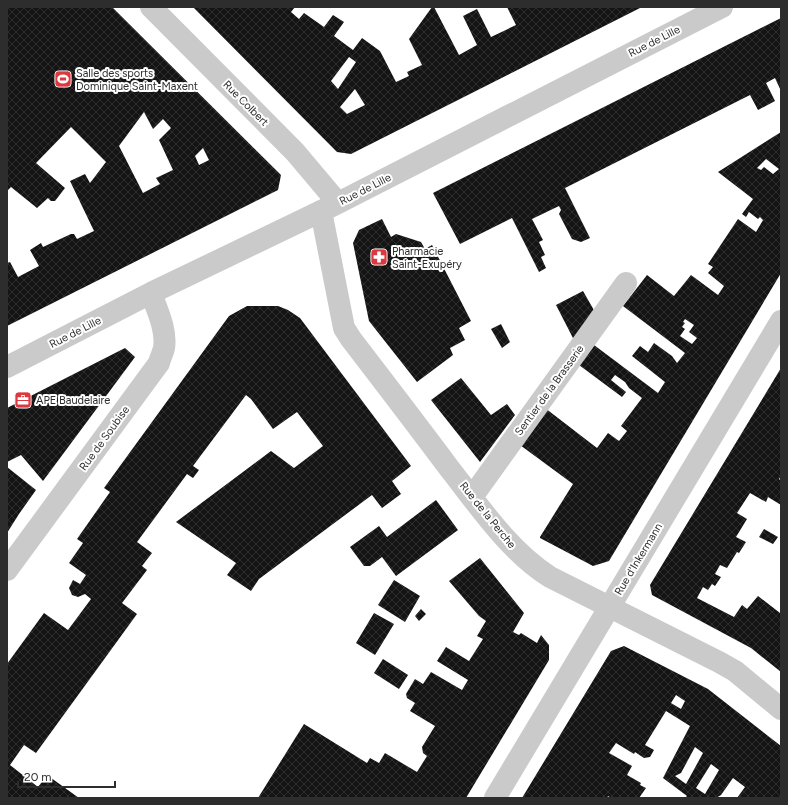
<svg xmlns="http://www.w3.org/2000/svg" width="788" height="805" viewBox="0 0 788 805" font-family="Figtree,sans-serif">
  <defs>
    <pattern id="building-cross-hatch" width="8" height="8" patternUnits="userSpaceOnUse"><rect width="8" height="8" fill="#141414"/><path d="M0 0l8 8M0 8l8-8" fill="none" stroke="#2e2e2e"/></pattern>
  </defs>
  <rect width="100%" height="100%" fill="#fff"/>
  <!-- building -->
  <path fill="url(#building-cross-hatch)" fill-rule="evenodd" d="M7,7H112L281,175L278,190L7,326V263L10,262L18,277L39,266L30,250L41,243L43,247L71,234H74L77,239L94,231L70,181L85,174L90,183L106,162L71,127L36,163L65,188L55,201H51L48,198L37,208L11,187L7,191ZM144,112L153,129L163,119L171,128L159,140L173,170L156,178L160,184L143,193L119,146ZM203,148L209,160L199,165L195,156Z
    M193,7H295L291,12L299,19L304,13L324,27L333,15L344,22L334,36L353,50L362,38L380,51L396,82L409,76L407,72L422,65L409,39L432,7H434L459,55L477,45L463,16L477,9L491,37L516,25L507,7H642L351,154L337,152ZM349,57L356,62L338,89L331,81ZM355,89L365,105L347,114L340,107Z
    M781,18V91L775,78L766,83L775,101L758,110L750,95L565,188L590,238L581,242L572,239L559,214L561,210L559,206L532,219L543,240L539,242L545,255L541,257L546,268L539,272L512,218L460,244L433,193Z
    M781,132V273L609,561L593,566L540,538V537L573,484L520,445L545,408L597,448L608,433L619,441L627,431L621,426L642,398L629,388L625,382L615,375L611,380L626,392L622,397L579,365L594,345L658,393L665,382L632,356L640,346L648,352L654,343L672,356L677,363L685,353L623,306L647,275L674,296L691,275L718,295L724,286L708,273L713,267L708,264L738,219L756,232L763,220L760,217L758,219L749,212L746,217L742,214L753,199L718,172ZM766,159L779,169L773,174L764,167L761,170L757,168ZM685,319L694,325L689,332L697,338L692,344L680,336L685,329L682,327L685,323L683,322Z
    M382,219L391,237L396,234L421,242L425,249L432,245L471,321L459,328L465,340L450,348L453,355L417,382L369,321L353,243L359,230Z
    M583,291L595,312L574,340L556,305Z
    M247,306H278L288,310L300,318L411,466L392,481L401,494L382,508L372,495L259,579L251,591L227,575L236,563L176,522L271,451L294,468L323,446L297,412L273,429L251,399L246,395L193,466L199,470L193,478L187,474L137,542L152,553L142,566L147,570L122,603L137,614L36,753L24,745L10,765L38,787L47,775L79,798H7V664L44,613L68,630L91,599L85,594L78,597L72,595L69,588L73,580L80,584L86,575L69,563L83,543L77,539L110,492L104,488L229,316Z
    M501,324L510,342L502,348L491,329Z
    M125,348L135,357L43,481L21,455L7,462V408Z
    M781,368V476L779,479L781,481V505L768,497L766,502L750,493L737,513L747,519L736,537L746,542L739,553L737,552L727,568L720,565L715,574L721,577L715,586L712,584L708,590L703,587L697,598L734,617L742,605L747,609L758,596L780,613L781,611V672L751,648L652,595L650,585Z
    M461,378L491,415L507,404L515,415L480,462L431,400Z
    M7,467L36,490L19,514L7,533Z
    M436,500L458,530L396,576L382,557L370,566H364L350,547L379,526L387,537Z
    M764,529L778,537L773,544L759,537Z
    M480,558L524,613L513,632L519,635L521,633L537,643L541,635L549,645V660L466,798H258L304,724L367,763L370,758L379,763L385,753L417,772L427,756L423,753L422,747L435,726L410,711L415,703L407,698L406,694L415,679L423,684L431,672L462,690L468,680L437,661L446,647L469,661L483,639L477,636L486,621L479,616L449,581Z
    M394,580L420,596L405,622L378,605Z
    M421,609L426,614L419,621L415,616Z
    M374,613L394,624L375,655L356,643Z
    M624,646L708,689L781,746V798H737L745,787L733,778L721,795L716,798H685L687,796L663,778L690,726L666,711L645,745L654,750L650,757L644,758L635,752L634,754L616,743L609,753L632,766L627,775L641,783L640,785L646,788L639,798H611L608,796L607,798H522L611,651ZM676,695L685,701L681,709L671,703ZM695,747L703,753L686,784L675,776L681,773ZM711,764L719,770L705,794L696,788Z
    M383,659L408,675L399,689L374,673Z"/>
  <g fill="none" stroke-linecap="round" stroke-linejoin="round">
    <!-- minor -->
    <path stroke="#cacaca" stroke-width="22" d="M151,7L295,152L338,203
      M321,211L344,328L351,339C384,382 417,425 449,468C479,506 509,551 550,577L719,662L735,671L781,709
      M7,367L151,293L338,203L722,7
      M472,497L626,283
      M7,570L159,363C160,358 163,353 164,348C167,330 157,310 151,293
      M495,798L781,321"/>
  </g>
  <!-- icons -->
  <defs>
    <g id="stadium-square" transform="scale(0.9)"><rect x="-9" y="-9" width="18" height="18" rx="4" fill="#db383f" stroke="#fff"/><path d="M0-5a6.5 5 0 1 0 0 10a6.5 5 0 1 0 0-10ZM-3.5-1.8h7v3.6h-7Z" fill="#fff"/></g>
    <g id="pharmacy-square" transform="scale(0.9)"><rect x="-9" y="-9" width="18" height="18" rx="4" fill="#db383f" stroke="#fff"/><path d="M-2-6h4v4h4v4h-4v4h-4v-4h-4v-4h4Z" fill="#fff"/></g>
    <g id="office-square" transform="scale(0.9)"><rect x="-9" y="-9" width="18" height="18" rx="4" fill="#db383f" stroke="#fff"/><path d="M-6-3h4V-5.5h4V-3h4V5H-6ZM-1-4.5V-3h2v-1.5ZM-6 0V1H6V0Z" fill="#fff"/></g>
  </defs>
  <g fill-rule="evenodd">
    <use href="#stadium-square" x="63" y="79"/>
    <use href="#pharmacy-square" x="379" y="257"/>
    <use href="#office-square" x="23" y="400"/>
  </g>
  <g text-anchor="middle" stroke-width="4" stroke-linejoin="round" paint-order="stroke">
    <!-- street labels -->
    <g font-size="11" fill="#2d2d2d" stroke="#fff">
      <text transform="translate(654 41) rotate(-27)" y="4">Rue de Lille</text>
      <text transform="translate(246 103) rotate(45)" y="4">Rue Colbert</text>
      <text transform="translate(365 189) rotate(-27)" y="4">Rue de Lille</text>
      <text transform="translate(75 332) rotate(-27)" y="4">Rue de Lille</text>
      <text transform="translate(549 390) rotate(-54)" y="4">Sentier de la Brasserie</text>
      <text transform="translate(104 438) rotate(-54)" y="4">Rue de Soubise</text>
      <text transform="translate(488 515) rotate(51)" y="4">Rue de la Perche</text>
      <text transform="translate(638 559) rotate(-59)" y="4">Rue d'Inkermann</text>
    </g>
    <!-- poi labels -->
    <g font-size="11" fill="#2d2d2d" stroke="#fff" text-anchor="start">
      <text x="76" y="77">Salle des sports<tspan x="76" dy="13">Dominique Saint-Maxent</tspan></text>
      <text x="392" y="255">Pharmacie<tspan x="392" dy="13">Saint-Exupéry</tspan></text>
      <text x="36" y="404">APE Baudelaire</text>
    </g>
  </g>
  <!-- border -->
  <rect width="788" height="805" fill="none" stroke="#2d2d2d" stroke-width="16"/>
  <!-- scale -->
  <path d="M18 781v6h97v-6" fill="none" stroke="#2d2d2d" stroke-width="2"/>
  <text x="24" y="781" font-size="12" fill="#2d2d2d" stroke="#ffffff" stroke-width="3" paint-order="stroke">20 m</text>
</svg>
